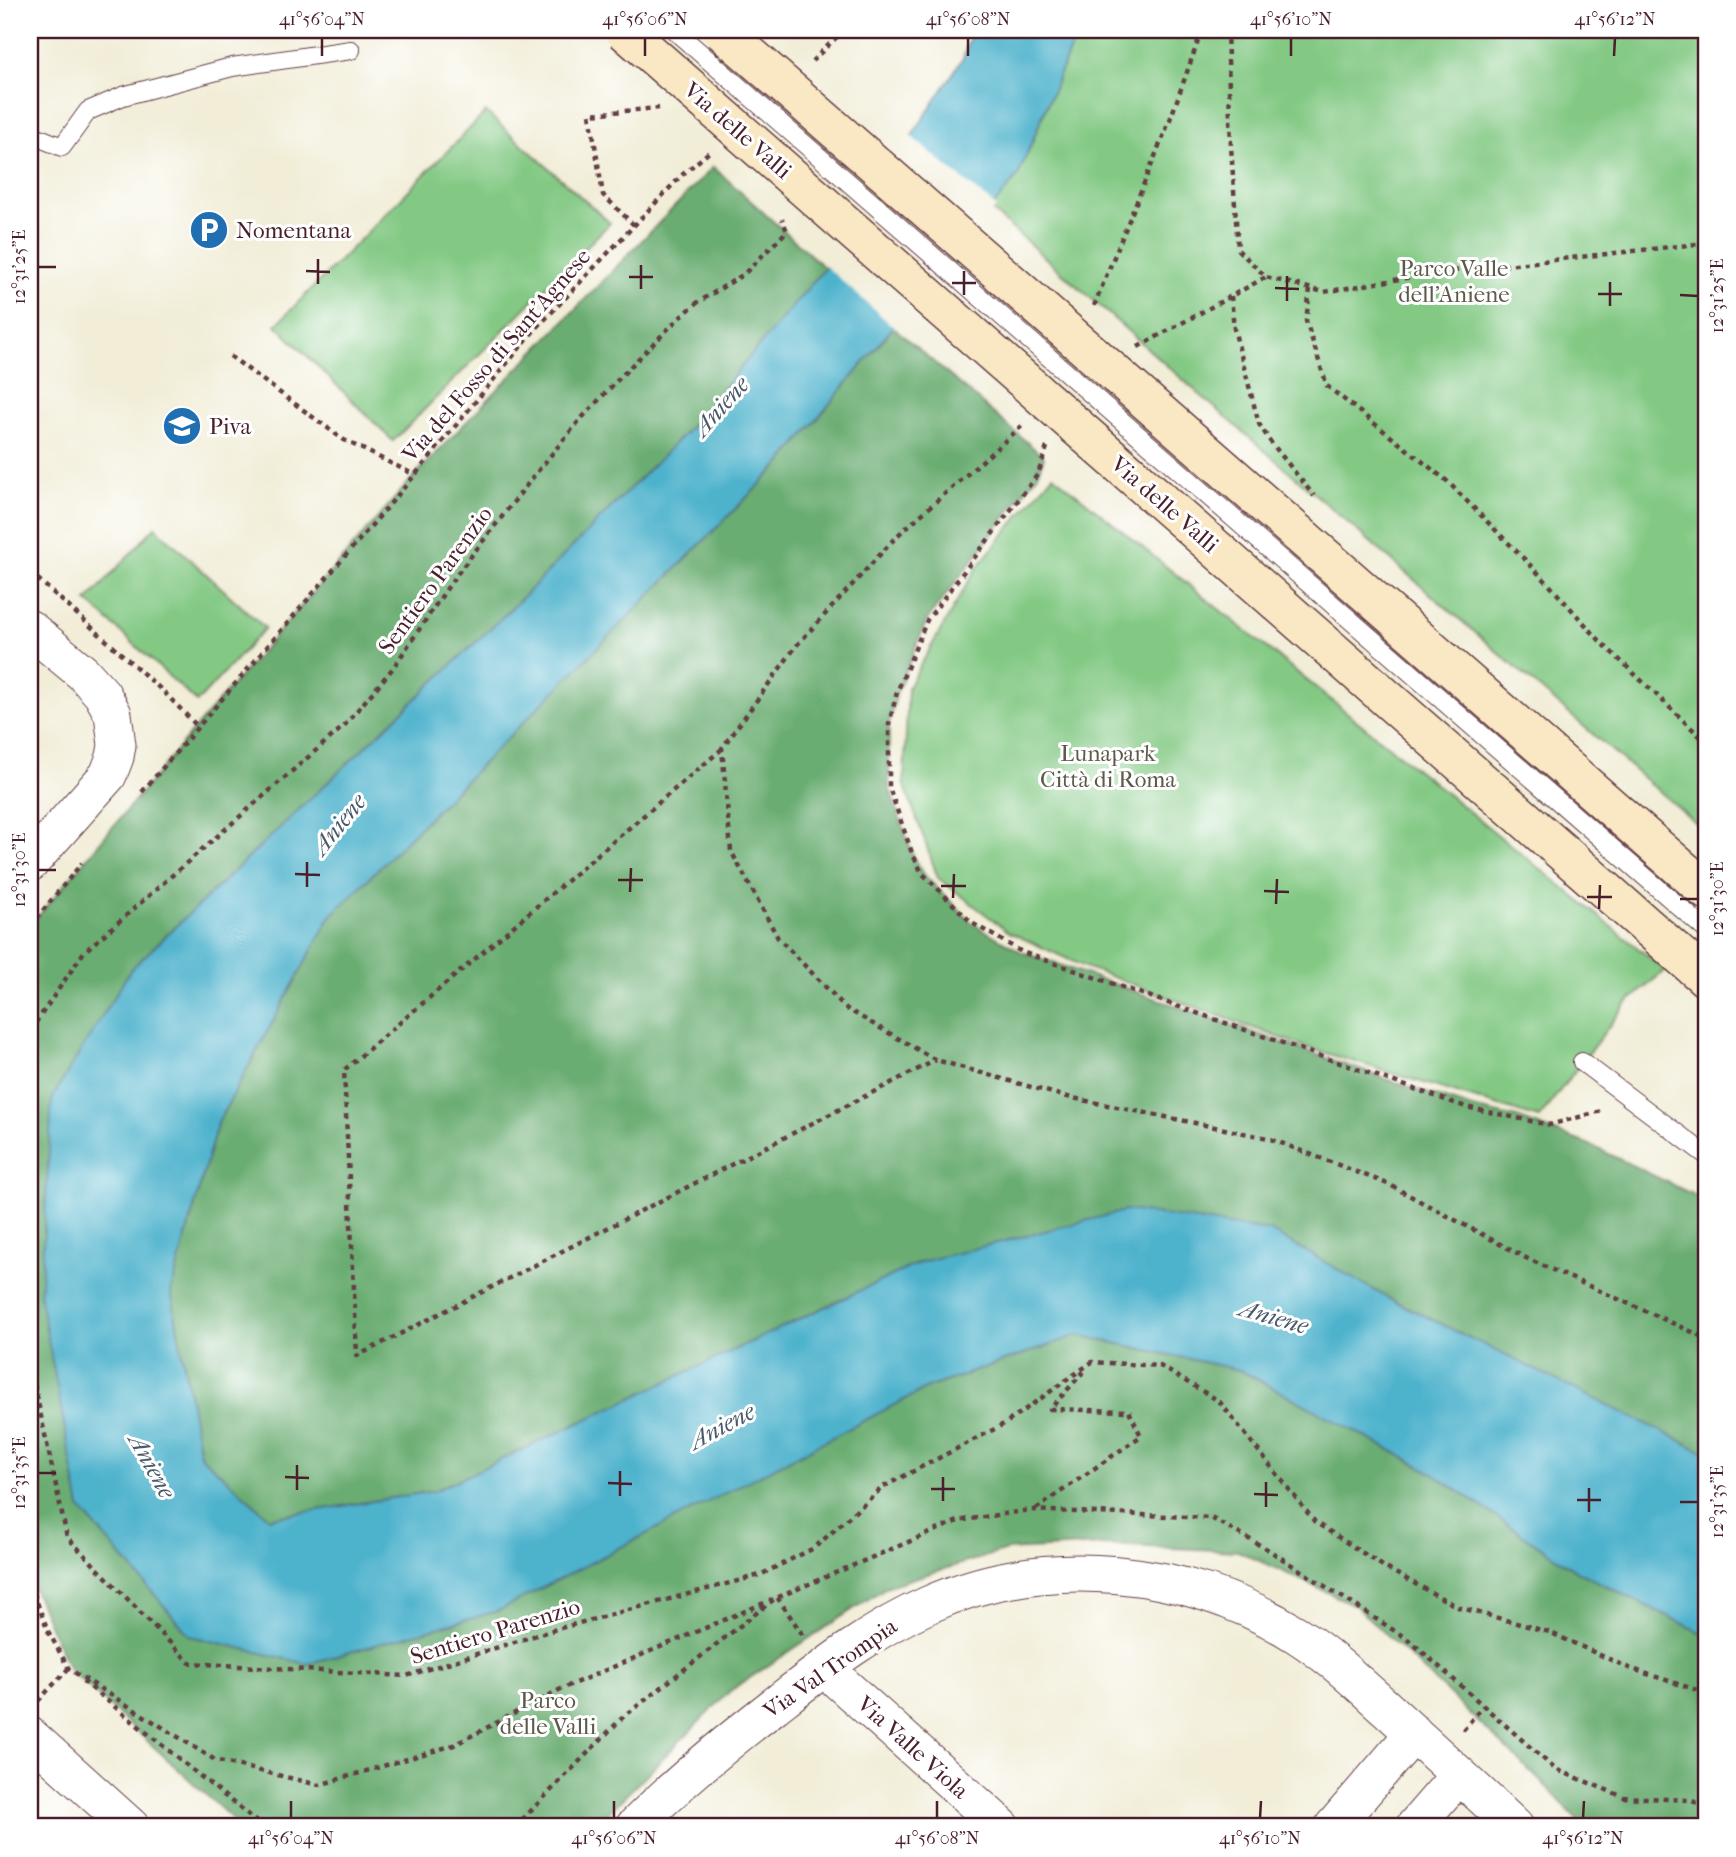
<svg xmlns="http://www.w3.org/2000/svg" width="1736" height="1857" viewBox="0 0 1736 1857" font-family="'IM FELL French Canon',serif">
  <rect width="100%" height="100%" fill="#fff"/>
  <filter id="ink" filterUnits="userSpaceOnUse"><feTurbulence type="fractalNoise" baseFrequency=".0143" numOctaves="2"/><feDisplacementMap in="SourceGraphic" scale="14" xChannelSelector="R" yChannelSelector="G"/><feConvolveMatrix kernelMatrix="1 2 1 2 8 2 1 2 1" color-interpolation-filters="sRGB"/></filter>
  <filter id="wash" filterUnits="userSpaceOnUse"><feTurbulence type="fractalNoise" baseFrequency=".00686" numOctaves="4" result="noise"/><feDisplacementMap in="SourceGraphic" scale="28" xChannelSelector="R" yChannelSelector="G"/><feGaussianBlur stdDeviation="1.57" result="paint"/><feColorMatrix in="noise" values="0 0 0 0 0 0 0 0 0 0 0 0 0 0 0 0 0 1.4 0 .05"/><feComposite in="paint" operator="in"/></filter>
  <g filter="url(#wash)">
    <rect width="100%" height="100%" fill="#f1edd7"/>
    <!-- green -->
    <path fill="#83c984" stroke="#667458" stroke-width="2" d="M1078,30H1706V832L1198,393L990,209L1018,175Z
      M486,112L610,223L393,441L276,325Z
      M1053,475L1665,970L1626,1004L1539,1118L1303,1046L1085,967L1009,932L938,878L904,783L908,687L977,567Z
      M155,527L265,628L197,702L87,601Z"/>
    <!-- forest -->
    <path fill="#6aad72" stroke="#5a664e" stroke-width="2" d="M713,167L825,268L689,429L515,605L131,969L190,1636L927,1388L1078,1335L1240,1370L1426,1469L1578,1572L1706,1635V1827H1583L1553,1793L1355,1605L1238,1551L1104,1545L1007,1550L888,1586L730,1691L594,1827H241L69,1669L30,1581V926L197,726L415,475Z
      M893,327L1044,457L1038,474L927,620L897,692L889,724V787L912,853L922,873L972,923L1022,952L1409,1087L1472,1108L1517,1118L1590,1145L1706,1201V1453L1388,1298L1270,1231L921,1262L434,1491L269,1518L200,1455L171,1291L217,1124L330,917L781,463Z"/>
    <!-- water -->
    <path fill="#4db2cc" stroke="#4c687c" stroke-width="2" d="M972,30H1078L1018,176L781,463L330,917L217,1124L171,1291L200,1455L269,1518L434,1491L921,1262L1128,1210L1270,1231L1388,1298L1706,1453V1635L1578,1572L1426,1469L1240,1370L1078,1335L927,1388L498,1611L307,1664L190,1636L80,1508L40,1298L52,1098L131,969L515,605L689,429L825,268L963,58Z"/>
    <!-- pier -->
    <path fill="#f1edd7" d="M908,134L996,207L896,329L823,264Z"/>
  </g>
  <g filter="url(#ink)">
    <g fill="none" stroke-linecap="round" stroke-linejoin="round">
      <!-- lane casing -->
      <g stroke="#633e45" stroke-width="20">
        <path id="lane" d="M30,134L62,147L88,111L123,96L232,67L351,50
          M1099,401L1706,930
          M1582,1062L1706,1155"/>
      </g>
      <!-- street casing -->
      <g stroke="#633e45" stroke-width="39">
        <path id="street" d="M30,629L83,673L102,694L113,714L117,745L115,757L108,775L30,863
          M824,1668L1002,1827
          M30,1736L131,1827
          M634,1827C677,1783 725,1744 774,1706C822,1669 871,1630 928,1605C1045,1552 1189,1567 1297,1635C1330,1656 1358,1683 1387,1709C1430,1748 1473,1787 1515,1827
          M1333,1827L1414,1733
          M1414,1827L1459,1775"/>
      </g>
      <!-- secondary casing -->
      <g stroke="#633e45" stroke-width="41">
        <path id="secondary" d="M1120,378L1706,890
          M1077,427L1706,978"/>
      </g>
      <!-- path -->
      <path stroke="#633e45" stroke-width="4.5" stroke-dasharray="5 5" stroke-linecap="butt" d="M1227,30L1231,146L1238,250L1266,277L1324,292L1435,273L1706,243
        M812,61L844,30
        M634,225L603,195L590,114L659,108
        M1310,289L1306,321L1327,386L1447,481L1543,578L1602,643L1706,742
        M1231,296L1234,329L1259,424L1270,441L1314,496
        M1094,306L1171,117L1202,30
        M1138,347L1266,277
        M230,356L344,440L415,475
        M1022,426L898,535L797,645L722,748L731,851L778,938L847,1009L936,1060L1063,1096L1268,1138L1388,1184L1528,1259L1706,1338
        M1047,447L1038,474L927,620L897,692L889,724V787L912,853L922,873L972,923L1022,952L1466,1107L1549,1125L1602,1111
        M30,572L165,693L197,726
        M722,749L344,1070L357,1356L936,1060
        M142,792L415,475L532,333L682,175L709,152
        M30,926L82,863
        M30,1031L84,952L344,726L393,668L454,578L537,472L579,421L628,369L677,320L697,303L744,274L787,231L782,219
        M30,1365L67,1537L190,1663L406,1676L553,1630L760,1575L814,1548L883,1487L1006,1423L1092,1362L1160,1366L1219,1401L1315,1522L1386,1568L1458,1607L1549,1632L1629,1668L1706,1693
        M1036,1509L1141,1436L1129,1411L1050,1409L1087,1368
        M30,1584L48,1631L69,1669L215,1760L319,1785L454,1745L561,1689L958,1521L1030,1510L1211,1518L1267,1549L1409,1640L1555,1769L1624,1797L1688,1800L1706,1805
        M83,1681L263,1827
        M38,1701L68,1669
        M1463,1730L1483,1706
        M515,1827L622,1718L777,1597L805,1638"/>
      <!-- lane -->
      <use href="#lane" stroke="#fff" stroke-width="18"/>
      <!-- street -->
      <use href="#street" stroke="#fff" stroke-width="37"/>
      <!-- secondary -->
      <use href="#secondary" stroke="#fae7c3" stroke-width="38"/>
      <!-- rail -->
      <path stroke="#4a1f2b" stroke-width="5" stroke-dasharray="10 5" stroke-linecap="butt" d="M30,33L43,30"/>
      <!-- lane-bridge casing -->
      <g stroke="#633e45" stroke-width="20" stroke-linecap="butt">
        <path id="lane-bridge" d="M674,30L1099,401"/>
      </g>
      <!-- secondary-bridge casing -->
      <g stroke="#633e45" stroke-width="41" stroke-linecap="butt">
        <path id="secondary-bridge" d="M624,30L1077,427
          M721,30L1120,378"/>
      </g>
      <!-- lane-bridge -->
      <use href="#lane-bridge" stroke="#fff" stroke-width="18"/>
      <!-- secondary-bridge -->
      <use href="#secondary-bridge" stroke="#fae7c3" stroke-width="38"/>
    </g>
  </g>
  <!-- ticks -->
  <path fill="none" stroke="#4a1f2b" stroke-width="2.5" d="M322,56V38M645,56V38M968,56V38M1291,56V38M1614,56L1615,38M38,267H56M306,271L330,272M629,277H653M952,283H976M318,284V259M1275,288L1299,289M641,289V265M1598,294H1622M964,295V271M1680,295L1698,296M1287,301V276M1610,306V282M38,870H56M295,874L320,875M618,880H643M941,886H966M307,887V862M1264,891L1289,892M630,892L631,868M1587,897H1612M953,898L954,874M1680,899H1698M1276,904L1277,879M1599,909L1600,885M38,1473H56M285,1477L309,1478M608,1483L632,1484M931,1489H955M297,1490V1465M1254,1494L1278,1495M620,1496V1471M1577,1500H1601M943,1501V1477M1680,1502H1698M1266,1507V1482M1589,1512V1488M291,1818V1801M614,1818V1801M937,1818V1801M1260,1818L1261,1801M1583,1818L1584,1801"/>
  <!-- icons -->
  <defs>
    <g id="parking-disc" transform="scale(2.0125)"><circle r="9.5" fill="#1f6fb2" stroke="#fff"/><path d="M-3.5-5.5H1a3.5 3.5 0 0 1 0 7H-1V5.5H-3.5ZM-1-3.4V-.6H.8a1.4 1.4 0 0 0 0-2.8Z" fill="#fff"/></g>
    <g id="school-disc" transform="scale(2.0125)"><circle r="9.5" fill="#1f6fb2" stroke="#fff"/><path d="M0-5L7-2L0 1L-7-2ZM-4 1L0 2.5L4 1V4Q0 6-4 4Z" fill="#fff"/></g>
  </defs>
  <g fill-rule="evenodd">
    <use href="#parking-disc" x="209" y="230"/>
    <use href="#school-disc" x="182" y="426"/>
  </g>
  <g text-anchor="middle" stroke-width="6" stroke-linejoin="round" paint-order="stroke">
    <!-- street labels -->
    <g font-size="23" fill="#4a1f2b" stroke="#fff">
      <text transform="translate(738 130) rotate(41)" y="8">Via delle Valli</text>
      <text transform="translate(496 355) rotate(-49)" y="8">Via del Fosso di Sant'Agnese</text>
      <text transform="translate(1165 504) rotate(41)" y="8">Via delle Valli</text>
      <text transform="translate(435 580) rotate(-54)" y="8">Sentiero Parenzio</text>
      <text transform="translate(495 1631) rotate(-17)" y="8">Sentiero Parenzio</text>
      <text transform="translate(830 1668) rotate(-35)" y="8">Via Val Trompia</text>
      <text transform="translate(913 1747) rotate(42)" y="8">Via Valle Viola</text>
    </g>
    <!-- poi labels -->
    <g font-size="23" fill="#4a1f2b" stroke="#fff" text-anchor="start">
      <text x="236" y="238">Nomentana</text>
      <text x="209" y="434">Piva</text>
    </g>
    <!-- park labels -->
    <g font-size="23" fill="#5e5a4a" stroke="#fff">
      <text x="1454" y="276">Parco Valle<tspan x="1454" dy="26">dell'Aniene</tspan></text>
      <text x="1108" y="761">Lunapark<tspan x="1108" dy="26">Città di Roma</tspan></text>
      <text x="548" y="1708">Parco<tspan x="548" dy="26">delle Valli</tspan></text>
    </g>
    <!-- water labels -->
    <g font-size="24" font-style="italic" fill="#4b5a6b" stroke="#fff">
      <text transform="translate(721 406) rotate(-48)" y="8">Aniene</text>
      <text transform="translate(339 824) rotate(-51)" y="8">Aniene</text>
      <text transform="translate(1274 1317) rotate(16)" y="8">Aniene</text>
      <text transform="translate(722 1426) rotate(-28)" y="8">Aniene</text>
      <text transform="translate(152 1466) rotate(61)" y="8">Aniene</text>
    </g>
  </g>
  <!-- margin -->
  <rect width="1736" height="1857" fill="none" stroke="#fff" stroke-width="77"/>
  <rect x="38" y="38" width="1660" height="1780" fill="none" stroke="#4a1f2b" stroke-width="2.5"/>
  <g font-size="18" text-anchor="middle" fill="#4a1f2b">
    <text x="322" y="25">41°56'04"N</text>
    <text x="645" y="25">41°56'06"N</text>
    <text x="968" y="25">41°56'08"N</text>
    <text x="1291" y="25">41°56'10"N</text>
    <text x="1615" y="25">41°56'12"N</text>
    <text transform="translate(19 267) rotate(-90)" y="6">12°31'25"E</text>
    <text transform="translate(1717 296) rotate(-90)" y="6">12°31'25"E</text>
    <text transform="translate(19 870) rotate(-90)" y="6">12°31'30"E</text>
    <text transform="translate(1717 899) rotate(-90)" y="6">12°31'30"E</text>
    <text transform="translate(19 1473) rotate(-90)" y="6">12°31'35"E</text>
    <text transform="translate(1717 1502) rotate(-90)" y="6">12°31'35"E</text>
    <text x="291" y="1844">41°56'04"N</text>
    <text x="614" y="1844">41°56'06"N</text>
    <text x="937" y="1844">41°56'08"N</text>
    <text x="1260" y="1844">41°56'10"N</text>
    <text x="1583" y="1844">41°56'12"N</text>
  </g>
</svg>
